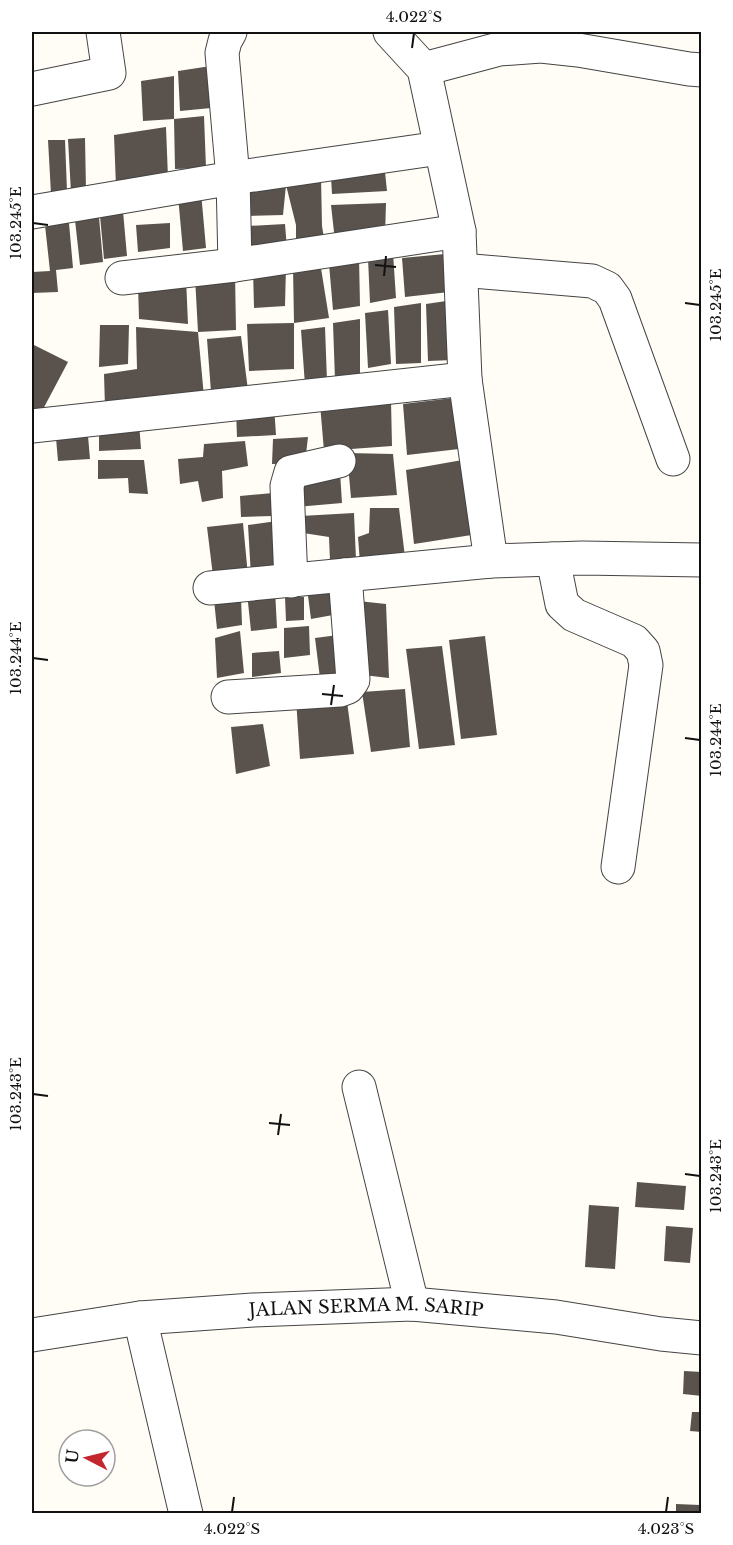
<svg xmlns="http://www.w3.org/2000/svg" width="733" height="1545" viewBox="0 0 733 1545" font-family="'Libre Baskerville',serif">
  <rect width="100%" height="100%" fill="#fffdf5"/>
  <!-- building -->
  <path fill="#5a524d" d="M211,66V108L180,111L178,71Z
    M174,76V119L143,121L141,81Z
    M204,116L206,168L175,169L174,119Z
    M166,127L168,178L116,187L114,135Z
    M85,138L86,190L71,193L68,139Z
    M48,140H65L67,191L51,194Z
    M385,172L387,191L332,194L331,177Z
    M321,177L322,226L325,244L296,245V225L286,185Z
    M286,185L283,215L246,216L248,188Z
    M201,192L206,248L183,251L178,196Z
    M122,200L127,256L104,259L99,205Z
    M386,203L385,235L335,241L331,205Z
    M98,206L103,262L80,265L74,211Z
    M68,212L73,268L56,270L58,292L32,293V272L50,271L44,216Z
    M170,223V248L138,252L136,225Z
    M285,224L287,249L249,252L248,226Z
    M393,253L396,298L370,303L368,258Z
    M445,254L449,292L405,297L402,258Z
    M359,257L360,306L333,310L329,264Z
    M320,262L329,318L294,323V369L249,371L247,324L294,323L293,267Z
    M286,266L285,306L254,308L253,269Z
    M235,274L236,330L198,332L195,277Z
    M186,278L188,324L139,319L138,284Z
    M453,300V360L428,361L426,304Z
    M421,303V363L396,364L394,307Z
    M388,310L391,364L368,368L365,313Z
    M360,319V379L335,380L333,323Z
    M100,325H129L128,364L99,367Z
    M136,327L198,332L204,397L105,407L104,374L137,369Z
    M325,327L327,381L305,385L301,330Z
    M241,336L248,390L211,392L207,339Z
    M32,344L68,362L41,413L32,408Z
    M453,398L459,449L407,455L403,404Z
    M391,401L392,446L324,451L320,404Z
    M274,406L276,435L237,437L236,410Z
    M139,422L141,449L99,451V427Z
    M88,436L90,459L58,461L56,438Z
    M308,437L305,463L272,464L273,439Z
    M245,441L248,466L222,471L223,498L202,502L198,481L180,484L178,459L203,457L204,444Z
    M347,453L393,454L397,495L351,498Z
    M468,459L478,534L414,544L406,470Z
    M98,460H144L148,494L129,493L128,478L98,479Z
    M340,472L342,503L296,507L294,476Z
    M273,493V516L241,517L240,496Z
    M370,508H399L405,557L360,563L358,537L369,533Z
    M354,513L356,560L330,561L329,537L303,533L301,516Z
    M277,521L279,573L251,576L248,525Z
    M243,523L248,576H213L207,527Z
    M329,585L333,615L311,619L307,588Z
    M275,590L277,628L251,631L247,593Z
    M241,597L242,625L217,629L214,600Z
    M285,597H304V620L286,621Z
    M358,601L386,604L389,678L363,675Z
    M309,626L310,655L284,658V628Z
    M240,631L244,673L217,678L215,638Z
    M338,635L343,679L320,678L315,638Z
    M485,636L497,735L461,739L449,640Z
    M442,646L455,745L419,749L406,649Z
    M279,651L281,673L252,677V653Z
    M405,689L410,747L371,752L362,692Z
    M346,694L354,754L300,759L296,699Z
    M263,724L270,766L236,774L231,727Z
    M637,1182L686,1186L684,1210L635,1207Z
    M589,1205L619,1207L615,1269L585,1267Z
    M666,1226L693,1228L690,1263L664,1261Z
    M684,1371L702,1372V1396L683,1394Z
    M692,1412H702V1432L690,1431Z
    M676,1504L700,1505L699,1514H676Z"/>
  <g fill="none" stroke-linecap="round" stroke-linejoin="round">
    <!-- minor casing -->
    <g stroke="#444" stroke-width="35">
      <g id="minor">
        <path d="M230,32L225,41L222,53L233,178L235,265"/>
        <path d="M390,32L424,69L459,231L465,379L491,561"/>
        <path d="M424,69L499,49L541,46L578,50L689,69L702,70"/>
        <path d="M32,89L109,73L103,32"/>
        <path d="M32,212L233,178L440,148"/>
        <path d="M461,270L592,281L607,288L615,299L673,459"/>
        <path d="M122,278L235,265L459,231"/>
        <path d="M32,426L465,379"/>
        <path d="M553,559L562,604L574,615L634,641L643,651L646,665L618,867"/>
        <path d="M291,581L287,486L291,472L339,461"/>
        <path d="M210,588L491,561L582,558L702,560"/>
        <path d="M228,697L340,690L348,687L353,680L345,575"/>
        <path d="M359,1087L412,1304"/>
        <path d="M140,1318L186,1514"/>
        <path id="s1" d="M32,1335L140,1318L253,1310L412,1304L556,1317L661,1334L702,1338"/>
      </g>
    </g>
    <!-- minor -->
    <use href="#minor" stroke="#fff" stroke-width="33"/>
  </g>
  <!-- ticks -->
  <path fill="none" stroke="#111" stroke-width="2" d="M412,48L414,33M33,223L48,225M375,265L396,267M384,276L386,256M685,303L700,305M33,658L48,660M322,694L343,696M331,705L334,685M685,738L700,740M33,1094L48,1096M269,1123L290,1125M278,1135L281,1114M685,1174L700,1176M232,1512L234,1497M666,1512L668,1497"/>
  <g text-anchor="middle" stroke-width="6" stroke-linejoin="round" paint-order="stroke">
    <!-- street labels -->
    <g font-size="18" fill="#111" stroke="#fff">
      <text dy="6" stroke="none"><textPath href="#s1" startOffset="336">JALAN SERMA M. SARIP</textPath></text>
    </g>
  </g>
  <!-- border -->
  <rect width="733" height="1545" fill="none" stroke="#ffffff" stroke-width="66"/>
  <!-- north arrow -->
  <g transform="translate(87 1458) rotate(277)"><circle r="28" fill="#ffffff" stroke="#a0a0a0" stroke-width="1.5"/>
  <path d="M0-4.5L10 22L0 15L-10 22Z" fill="#c4262e"/>
  <text y="-9" font-size="16" font-weight="bold" text-anchor="middle" fill="#111111">U</text>
  </g>
  <rect x="33" y="33" width="667" height="1479" fill="none" stroke="#111" stroke-width="2"/>
  <g font-size="15" text-anchor="middle" fill="#111">
    <text x="414" y="22">4.022°S</text>
    <text transform="translate(16 223) rotate(-90)" y="5">103.245°E</text>
    <text transform="translate(716 305) rotate(-90)" y="5">103.245°E</text>
    <text transform="translate(16 658) rotate(-90)" y="5">103.244°E</text>
    <text transform="translate(716 740) rotate(-90)" y="5">103.244°E</text>
    <text transform="translate(16 1094) rotate(-90)" y="5">103.243°E</text>
    <text transform="translate(716 1176) rotate(-90)" y="5">103.243°E</text>
    <text x="232" y="1534">4.022°S</text>
    <text x="666" y="1534">4.023°S</text>
  </g>
</svg>
